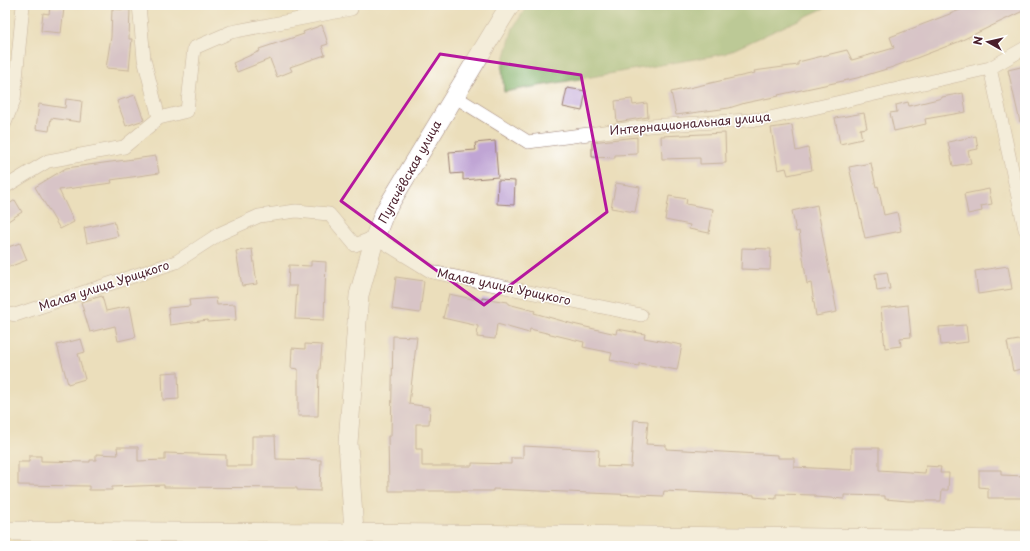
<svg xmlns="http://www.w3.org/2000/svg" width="1030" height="551" viewBox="0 0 1030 551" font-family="'Playpen Sans',sans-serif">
  <rect width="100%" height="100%" fill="#fff"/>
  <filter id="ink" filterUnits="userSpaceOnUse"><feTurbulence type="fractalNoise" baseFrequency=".025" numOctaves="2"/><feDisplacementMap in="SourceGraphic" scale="8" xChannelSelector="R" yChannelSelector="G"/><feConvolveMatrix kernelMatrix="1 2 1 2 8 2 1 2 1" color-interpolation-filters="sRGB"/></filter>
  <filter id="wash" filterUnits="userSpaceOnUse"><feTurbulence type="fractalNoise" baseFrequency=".012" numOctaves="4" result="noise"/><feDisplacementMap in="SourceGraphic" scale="16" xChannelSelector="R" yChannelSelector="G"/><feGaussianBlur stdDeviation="0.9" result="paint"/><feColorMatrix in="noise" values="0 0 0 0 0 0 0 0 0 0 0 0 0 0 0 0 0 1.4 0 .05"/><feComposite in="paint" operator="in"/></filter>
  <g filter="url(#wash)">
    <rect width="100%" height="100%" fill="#ebdebb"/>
    <!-- forest -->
    <path fill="#84b068" stroke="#67684a" d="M528,5H831L724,54L504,92L502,67L513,28Z"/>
    <g id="blocks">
      <!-- building -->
      <path fill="#c0a5d4" d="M973,5H1025V10L958,42L893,67L857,78L778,95L779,96L745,103L729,108L676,115L671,92L755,73L754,71L798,65V62L847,50L852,60L894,48L890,37Z
        M50,7L64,8L61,33L41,31L43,13L49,14Z
        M112,9L130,10L129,39H132L129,70L106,68L111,37Z
        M322,25L328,44L322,46L325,55L290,67L292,71L277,77L270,59L237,72L233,63L260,51L259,49L304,34L303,32Z
        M1025,66V122H1020L1008,70Z
        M567,88L586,91L582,111L563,107Z
        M963,93L966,112L925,119L926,124L894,131L890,113L897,112L896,105L908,102L909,106L942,98V97Z
        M135,95L144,120L126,126L117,101Z
        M66,99L82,101L80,122L51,118L49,131L36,129L39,104L65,108Z
        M632,99L633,105L647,103L648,117L617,122L615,101Z
        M864,113L867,128L860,129L862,139L840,144L835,118Z
        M792,125L796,151L808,148L812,170L788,175L786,168L778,170L771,128Z
        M725,133L726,163L700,164V158L662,159L661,136Z
        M976,136L978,149L968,151L971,163L953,166L948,142Z
        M637,137V154L615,155V158L592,157V142Z
        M495,141L498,177L463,180V173L451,174L449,152L476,150L475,143Z
        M156,156L159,173L111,180L112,183L59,190L74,222L60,229L35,187L66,168Z
        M871,163L876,187L878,186L884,215L897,212L901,231L865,238L849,167Z
        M498,180L515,181L514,205L497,204Z
        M616,183L640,187L635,212L611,208Z
        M989,189L992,204L981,206L982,211L968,214L964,194Z
        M669,196L687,199L686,204L713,209L709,233L689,229L690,225L665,220Z
        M15,200L22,212L5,223V207Z
        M817,205L837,312L816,316L811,283L807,284L799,231L796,232L792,211Z
        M114,221L118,236L87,243L84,228Z
        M20,243L27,260L9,267L5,256V248Z
        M742,248L771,249L770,270L741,269Z
        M252,249L257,284L242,286L236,251Z
        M311,261L326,262L324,320L295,319L297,286H288L289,265L311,266Z
        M1008,266L1012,289L978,294L975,271Z
        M887,272L890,289L877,291L875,274Z
        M396,277L424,281L420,313L392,309Z
        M449,294L482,301V298L508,302V304L535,311L534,313L573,324L616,334L617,329L645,334L644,338L682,345L677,370L639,363V366L610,360L612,353L583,347L584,342L530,329L529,333L497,324L495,339L477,337L478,326L443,318Z
        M102,296L106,311L130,306L136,337L118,341L115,326L90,332L81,302Z
        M216,298L217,305L235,304L236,320L208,322V320L170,325L168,308L190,306L189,300Z
        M908,305L911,337L900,338L901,346L885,348L881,308Z
        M966,325L968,342L941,345L939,327Z
        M393,336L417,337L409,404L430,407L429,424H416V449H422V466H472V463L511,464V458H523V446L599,450L598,466L631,467L634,420L648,421L646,444L666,445V449L778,455V458H794V467L852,470V448H879V470L925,473L926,466L941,467L940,473H949L948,490H942L941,501H908L885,499V496L844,495V499L815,497V495L776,494V499L754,497V495L664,491L663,496L493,489V491H389L388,436H391Z
        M81,339L85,352L78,354L85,379L68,384L57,345Z
        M1025,339V368L1013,371L1007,342Z
        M305,344L322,345L320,370H319L318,416H298V369L291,368L292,348L305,349Z
        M178,372L179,399L163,400L162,373Z
        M252,436H275L276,459L321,460L320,491L297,490V488L164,487V485L112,487V490H89V486L18,485V462H29V456H41V461L90,462V460H96V454L118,455L117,447H138V461L165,460V453L226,455V466H252Z
        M979,470H1001V475L1025,476V498H988V488L979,487Z"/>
    </g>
  </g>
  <g filter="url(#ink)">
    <use href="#blocks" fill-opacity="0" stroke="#9a7e73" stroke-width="1"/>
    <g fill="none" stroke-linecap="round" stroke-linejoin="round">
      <!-- street casing -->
      <g stroke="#9a7e73" stroke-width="14">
        <path id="street" d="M139,5L144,59L159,118
          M990,68L1025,229
          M454,96L528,142L649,126L765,119L990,68L1025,48
          M5,123L14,100L23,5
          M5,187L48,161L124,147L159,118L187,111L194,48L231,32L351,9V5
          M5,313L15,315L176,262L219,234L259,216L296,211L329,214L355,245L375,237L432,272L641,315"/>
      </g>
      <!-- secondary casing -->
      <g stroke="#9a7e73" stroke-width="20">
        <path id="secondary" d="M5,531L355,533L1025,540
          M355,546L348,443L359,295L375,237L385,211L510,5"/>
      </g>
      <!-- street -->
      <use href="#street" stroke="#fff" stroke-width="13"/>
      <!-- secondary -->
      <use href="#secondary" stroke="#fff" stroke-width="19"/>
    </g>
  </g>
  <!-- marked area -->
  <path d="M0 0H1030V551H0ZM440,54L581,75L607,212L484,305L341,201Z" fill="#ebdebb" fill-opacity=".55" fill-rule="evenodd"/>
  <path fill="none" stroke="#b5179e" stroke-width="3" stroke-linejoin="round" d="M440,54L581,75L607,212L484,305L341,201Z"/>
  <g text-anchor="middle" stroke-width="3" stroke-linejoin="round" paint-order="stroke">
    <!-- street labels -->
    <g font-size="12" fill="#4a1f2b" stroke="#fff">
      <text transform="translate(690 124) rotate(-5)" y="4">Интернациональная улица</text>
      <text transform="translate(410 172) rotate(-61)" y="4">Пугачёвская улица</text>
      <text transform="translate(104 286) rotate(-18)" y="4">Малая улица Урицкого</text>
      <text transform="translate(504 287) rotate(12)" y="4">Малая улица Урицкого</text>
    </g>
  </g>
  <!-- margin -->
  <rect width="1030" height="551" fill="none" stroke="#fff" stroke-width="20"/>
  <!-- north arrow -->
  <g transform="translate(988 42) rotate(278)" stroke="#ffffff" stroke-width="3" paint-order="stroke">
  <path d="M0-3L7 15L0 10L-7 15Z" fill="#4a1f2b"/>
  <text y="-6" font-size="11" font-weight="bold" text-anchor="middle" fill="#4a1f2b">N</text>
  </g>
</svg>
